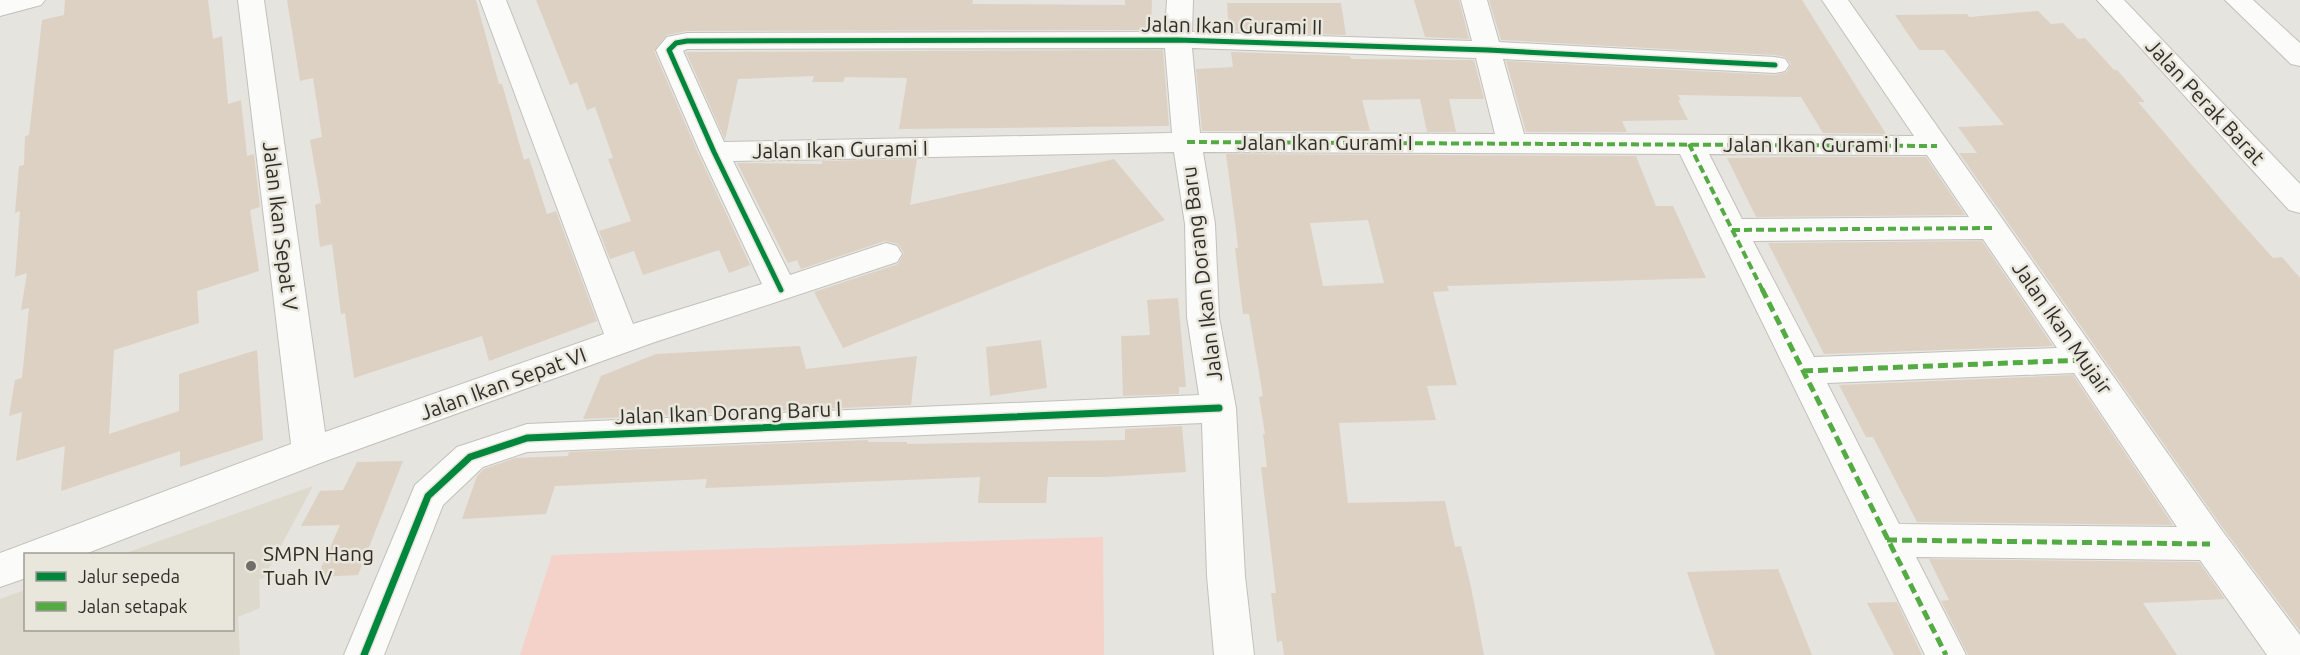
<svg xmlns="http://www.w3.org/2000/svg" width="2300" height="655" viewBox="0 0 2300 655" font-family="Ubuntu,sans-serif">
  <rect width="100%" height="100%" fill="#e6e4de"/>
  <!-- built -->
  <path fill="#dddacd" d="M313,486L264,578L259,580L260,608L238,617L240,655H0V599L25,590L26,630H232V554H123Z"/>
  <!-- green -->
  <path fill="#f4d1c9" d="M1103,537L1104,655H520L552,555Z"/>
  <!-- building -->
  <path fill="#ddd1c4" fill-rule="evenodd" d="M65,0H208L213,39L222,36L228,104L241,100L247,156L254,154L260,207L250,210L259,271L197,291L199,323L114,350L109,434L179,411V374L257,350L263,440L180,467V451L61,491L65,446L16,461L22,412L9,416L15,380L22,378L29,308L21,310L27,273L15,277L20,211L15,213L19,166L24,165L25,136L29,135L42,20L64,15Z
    M287,0H476L499,84H502L524,160L529,158L547,214L556,211L597,321L489,361L482,336L354,378L345,313L341,314L332,244L320,247L315,205L321,203L310,140L322,137L313,78L300,81Z
    M536,0H973L972,4L1125,5V0H1152L1151,30L687,31L667,35L654,51L698,153L752,269L750,265L729,273L719,250L643,275L634,251L610,259L599,231L631,221L608,159L613,158L595,107L587,110L577,82L570,85Z
    M1414,0H1459L1469,39L1425,37Z
    M1489,0H1802L1886,134L1823,133L1801,97L1678,95L1681,100H1678L1688,120L1622,121L1627,132H1526L1506,61L1775,75L1787,72L1791,64L1785,57L1775,55L1501,40Z
    M1227,3H1341L1346,35L1229,31Z
    M2038,11L2051,24L2063,23L2078,39L2085,38L2114,70H2117L2145,102H2138L2231,211L2273,258L2282,257L2300,278V631L2225,531L1959,153H1977L1958,127L2004,125L1944,50H1919L1895,15L1967,14L1969,17Z
    M1163,50L1169,126L899,129L907,78L845,77L843,82H812L814,76L738,79L725,140L686,52Z
    M1231,52L1349,56L1352,59L1474,60L1484,99H1449L1456,132H1427L1420,99L1362,100L1370,131H1202L1196,69L1233,67Z
    M1226,154L1636,156L1656,206H1673L1706,278L1447,286L1449,291L1433,292L1457,385L1427,386L1436,420L1339,423L1348,503L1445,501L1455,547L1461,546L1471,587L1484,655H1284L1282,641L1277,642L1271,593H1276L1261,467H1267L1263,434H1265L1259,397L1263,396L1249,314H1243L1235,248H1238L1236,230ZM1368,220L1384,283L1323,286L1310,223Z
    M1799,157H1926L1965,215L1756,217L1727,158Z
    M917,159L910,205L1114,159L1165,220L843,348L814,292L898,264L904,253L898,244L885,241L801,269L797,260L788,263L737,163L822,164V161Z
    M1982,241L2053,346L1824,354L1768,243Z
    M1178,298L1186,387H1179V394L1123,396L1121,336L1150,335L1147,300Z
    M1041,340L1047,388L990,396L986,347Z
    M800,346L806,369L917,356L911,405L583,419L601,376L656,354Z
    M2073,375L2173,525L1917,522L1873,437H1866L1839,385Z
    M1182,426L1186,472L1106,477H1048L1046,503H978L980,477L705,488L707,479L555,486L546,514L462,519L477,476L484,469L515,458L568,456L569,452L868,440V442H907V444L1125,440V429Z
    M403,461L358,575L317,577L340,525L301,526L320,491L343,490L357,462Z
    M1929,559L2199,562L2225,599L2143,603L2177,655H1968L1941,601L1949,600Z
    M1778,569L1812,655H1715L1687,572Z
    M1897,602L1922,655H1894L1867,603Z"/>
  <g fill="none" stroke-linecap="round" stroke-linejoin="round">
    <!-- street casing -->
    <g stroke="#c2c0bb" stroke-width="2">
      <path id="street" d="M0,0H45L41,5L0,16Z
        M238,0H264L325,432L604,334L480,0H506L633,324L762,284L700,152L656,50L667,37L687,33L1165,32L1167,0H1193L1192,32L1472,41L1461,0H1487L1499,42L1775,57L1785,59L1789,65L1785,71L1775,73L1503,59L1524,134L1914,136L1822,0H1848L2223,532L2300,635V655H2267L2200,560L1916,557L1966,655H1925L1680,154L1203,152L1215,224L1219,317L1236,408L1245,576L1254,655H1214L1207,576L1202,423L527,452L483,467L443,505L384,655H344L415,485L457,447L527,424L1199,395L1187,317L1185,224L1174,152L733,161L790,275L886,243L897,246L902,254L897,262L652,343L323,462L85,554H26V578L0,587V553L291,444ZM1165,48L1172,133L724,142L683,51L687,49ZM1192,48L1476,58L1495,134L1200,133ZM1709,154L1927,155L1969,217L1742,219ZM1983,239L2057,348L1814,357L1753,241ZM2074,373L2177,527L1899,524L1827,383Z"/>
    </g>
    <!-- highway casing -->
    <g stroke="#c2c0bb" stroke-width="2">
      <path id="highway" d="M2097,0H2124L2300,184V213L2289,210Z
        M2225,0H2253L2300,43V66L2291,64Z"/>
    </g>
    <!-- street -->
    <use href="#street" fill="#fbfbfa" fill-rule="evenodd"/>
    <!-- highway -->
    <use href="#highway" fill="#fbfbfa" fill-rule="evenodd"/>
    <!-- quiet-far1 -->
    <path stroke="#54ab44" stroke-width="4" stroke-dasharray="8 4" stroke-linecap="butt" d="M1187,142L1937,146
      M1689,144L1763,291
      M1732,230L1993,228"/>
    <!-- quiet -->
    <path stroke="#54ab44" stroke-width="5" stroke-dasharray="10 5" stroke-linecap="butt" d="M1762,289L1946,655
      M1803,371L2085,360
      M1887,540L2210,544"/>
    <!-- cycleway-far1 casing -->
    <g stroke="#e9e6db" stroke-width="8">
      <path id="cycleway-far1" d="M781,290L714,152L669,50L676,43L687,41L1178,40L1488,50L1775,65"/>
    </g>
    <!-- cycleway casing -->
    <g stroke="#e9e6db" stroke-width="10">
      <path id="cycleway" d="M364,655L428,496L470,457L527,438L1219,408"/>
    </g>
    <!-- cycleway-far1 -->
    <use href="#cycleway-far1" stroke="#00873e" stroke-width="5"/>
    <!-- cycleway -->
    <use href="#cycleway" stroke="#00873e" stroke-width="7"/>
  </g>
  <!-- markers -->
  <circle fill="#6f6e69" stroke="#e9e6db" stroke-width="2" cx="251" cy="566" r="6"/>
  <g text-anchor="middle" stroke-width="5" stroke-linejoin="round" paint-order="stroke">
    <!-- street labels -->
    <g font-size="21" fill="#2f2e2a" stroke="#e9e6db">
      <text transform="translate(1232 26) rotate(1)" y="7">Jalan Ikan Gurami II</text>
      <text transform="translate(2205 102) rotate(47)" y="7">Jalan Perak Barat</text>
      <text x="1325" y="150">Jalan Ikan Gurami I</text>
      <text x="1811" y="152">Jalan Ikan Gurami I</text>
      <text transform="translate(840 150) rotate(-1)" y="7">Jalan Ikan Gurami I</text>
      <text transform="translate(280 226) rotate(83)" y="7">Jalan Ikan Sepat V</text>
      <text transform="translate(1202 274) rotate(-97)" y="7">Jalan Ikan Dorang Baru</text>
      <text transform="translate(2062 328) rotate(55)" y="7">Jalan Ikan Mujair</text>
      <text transform="translate(503 384) rotate(-20)" y="7">Jalan Ikan Sepat VI</text>
      <text transform="translate(728 413) rotate(-2)" y="7">Jalan Ikan Dorang Baru I</text>
    </g>
    <!-- poi labels -->
    <g font-size="21" fill="#2f2e2a" stroke="#e9e6db" text-anchor="start">
      <text x="263" y="561">SMPN Hang<tspan x="263" dy="24">Tuah IV</tspan></text>
    </g>
  </g>
  <!-- legend -->
  <rect x="24" y="553" width="210" height="78" fill="#e9e6db" stroke="#9f9c94" stroke-width="1.5"/>
  <rect x="36" y="572" width="30" height="9" fill="#00873e" stroke="#9f9c94" stroke-width="1.5"/>
  <text x="78" y="583" font-size="18" fill="#2f2e2a">Jalur sepeda</text>
  <rect x="36" y="602" width="30" height="9" fill="#54ab44" stroke="#9f9c94" stroke-width="1.5"/>
  <text x="78" y="613" font-size="18" fill="#2f2e2a">Jalan setapak</text>
</svg>
